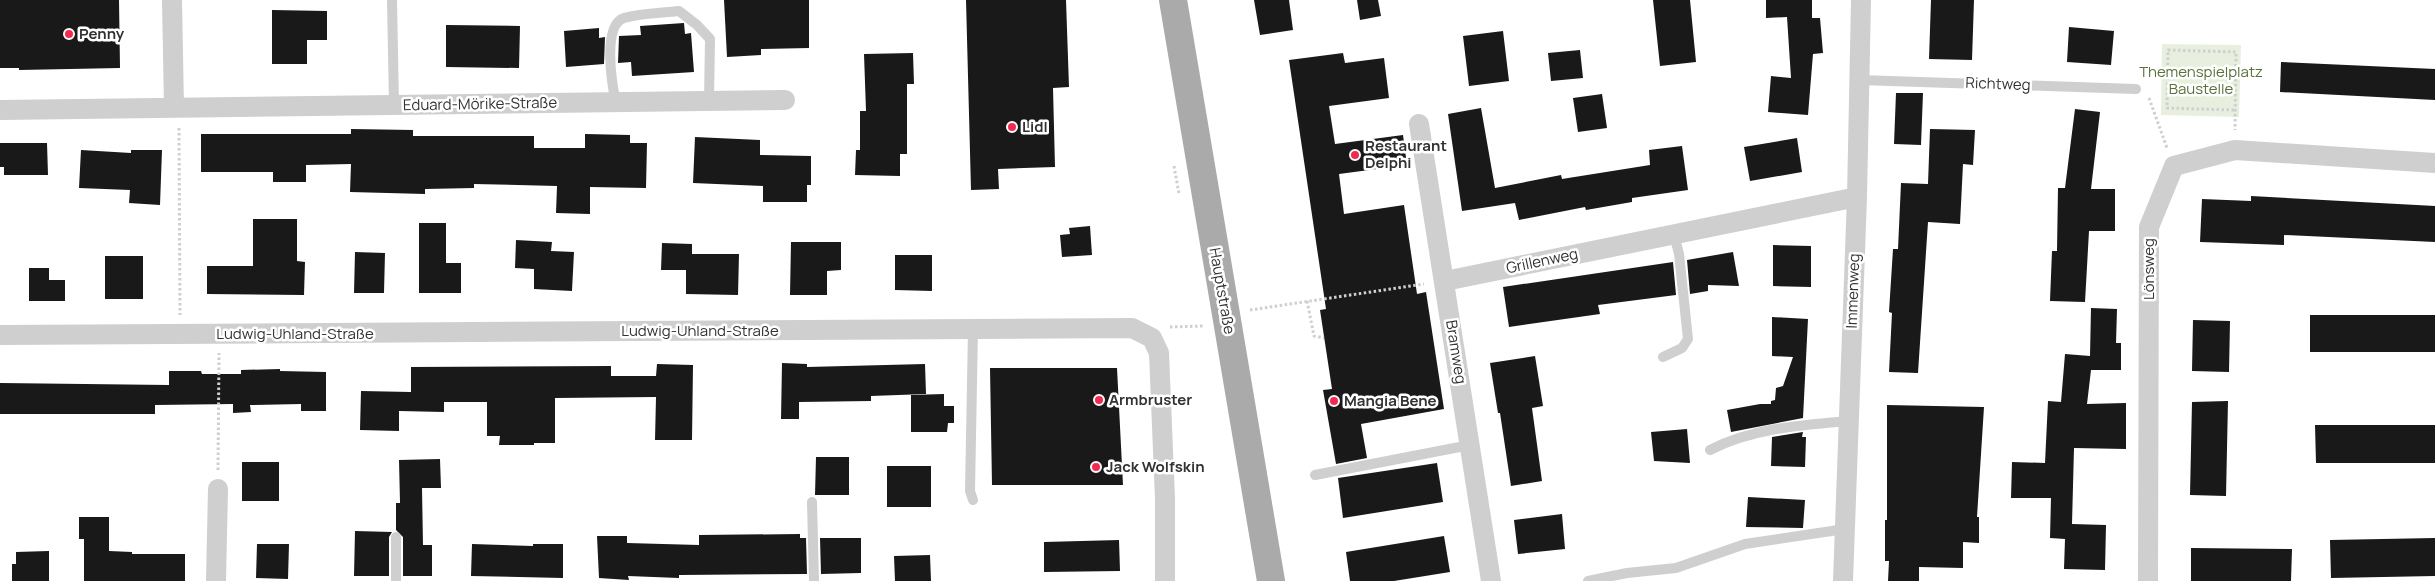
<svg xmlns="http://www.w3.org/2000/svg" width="2435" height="581" viewBox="0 0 2435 581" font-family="Manrope,sans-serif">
  <rect width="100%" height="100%" fill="#fff"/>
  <!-- green -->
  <path fill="#e9efdf" d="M2162,44L2241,45L2239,117L2161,115Z"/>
  <!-- building -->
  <path fill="#191919" d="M0,0H119L120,68L19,70V68H0Z
    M724,0H809V48L761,49V55L727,57Z
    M966,0H1066L1069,87L1053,88L1055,167L998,169L999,189L971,190Z
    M1254,0H1289L1293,30L1260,35Z
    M1357,0H1378L1381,16L1360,20Z
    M1653,0H1690L1696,62L1660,66Z
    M1766,0H1812V18H1820L1823,53L1813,54L1808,115L1768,112L1771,76L1791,78L1787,17L1766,18Z
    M1931,0H1974L1972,60L1929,59Z
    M272,10L327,11V40H307V64H272Z
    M684,23L685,34L691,33L694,72L632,76L631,62L618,63L619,36L641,35L640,26Z
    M446,25L520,26L519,68L446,67Z
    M2069,27L2114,31L2111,65L2067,62Z
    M599,28V38L605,37L604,64L566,67L564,31Z
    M1503,31L1509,81L1469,86L1463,36Z
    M1580,50L1583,78L1551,81L1548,53Z
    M913,53L914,84H907V154H900V176L855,175L856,150H860V111H866L864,54Z
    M1343,53L1345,63L1384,58L1389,98L1329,106L1335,144L1403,135L1407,165L1339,174L1344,214L1404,205L1417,294L1426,292L1444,409L1361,424L1367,458L1336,464L1323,390L1332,389L1320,310L1326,309L1289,60Z
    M2281,62L2435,69V100L2280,92Z
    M1896,93H1923L1921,145L1894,144Z
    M1602,94L1607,128L1578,132L1573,98Z
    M1481,108L1495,188L1561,175L1562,179L1650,165L1649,150L1682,146L1688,190L1632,198V202L1586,210L1585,207L1519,220L1515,203L1462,211L1448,114Z
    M2075,109L2100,112L2091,189H2115V231H2089L2085,302L2050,301L2052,251H2057L2058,188H2065Z
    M351,129L413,130V136H534V148H585V134L630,135V143H647L646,188L590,187V214L556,213L557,186L474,184V188L425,189V194L350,192L351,164L306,165V182H273V172H201V134H351Z
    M1930,129L1975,130L1973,165L1963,164L1960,224L1928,222L1918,373L1889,372L1892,313L1889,312L1893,249H1898L1901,183L1928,184Z
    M695,137L760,140V155L811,156V185H807V202H763V186L693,183Z
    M1797,138L1802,172L1750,181L1744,147Z
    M0,143H47L48,175H4V167H0Z
    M81,150L131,153V150H162L160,205L129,203L130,190L79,188Z
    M2251,196L2435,206V242L2284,235V245L2200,242L2202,199L2251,201Z
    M253,219H297V261L305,262L304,295L207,294V266H253Z
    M419,223H446V263H461V293H419Z
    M1090,226L1092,255L1062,257L1060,235L1070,234L1069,228Z
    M516,240L552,242L551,251L574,252L572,291L534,289V269L515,268Z
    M791,242H841V270L827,271V295H790Z
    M662,243L692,244V254H739L738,295L686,294V270H661Z
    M1773,245L1811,246V287L1773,286Z
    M355,252L385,253L384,293H354Z
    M1733,252L1739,286L1708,285V291L1690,294L1687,260Z
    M895,255H932V291L895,290Z
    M105,256H143V299H105Z
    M1673,262L1676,295L1598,305L1600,314L1509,327L1503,287Z
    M29,268H49V280H65V301H29Z
    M2091,308L2117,309L2116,343H2121V370H2091L2087,404L2126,403V449L2074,448L2072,524L2106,525L2105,570L2064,569L2065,539L2050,538L2051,498H2011L2012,462L2045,463L2048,401L2061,402L2065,354L2090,356Z
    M2310,315H2435V352H2310Z
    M1772,317L1808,319L1803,418L1731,432L1727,410L1760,404H1771V401L1775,400L1776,388L1783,386L1793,357L1772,356Z
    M2193,320L2230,321L2229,372L2192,371Z
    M1535,356L1543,406L1532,408L1542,481L1511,486L1500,413H1498L1490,363Z
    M782,363L807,364V367L925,364L926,394L871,396V401L799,402V419H781Z
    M657,364L693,365L692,440H655L656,397L555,398V443H534V445H499L500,436H487V402H444V412L399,411V431L360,430L361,391L411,392V367L611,366V376H656Z
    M990,368H1117L1123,485H992Z
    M280,369V371L326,372V411H301V404L250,405L251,412L233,413V404L155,405V414H0V383L169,385V371H201L202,374H241V370Z
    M944,394V406H954V423H948L947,432H911V395Z
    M2228,401L2226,496L2190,495L2192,402Z
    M1887,405L1984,407L1977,517H1979V543L1963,542V568L1919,567V581H1888L1889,561H1885V520H1887Z
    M2315,425H2435V463H2316Z
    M1687,429L1690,463L1654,461L1651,432Z
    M1803,432L1802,437H1806L1805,467L1771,466L1772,437Z
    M816,457H849V495H815Z
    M440,459L441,488H422L423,545H432V576H403V537L396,530V503H400L399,460Z
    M242,462H279V501H242Z
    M1437,463L1443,502L1343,518L1338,478Z
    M887,466H931V507H887Z
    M1748,497L1805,500L1803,528L1746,527Z
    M1562,514L1565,549L1518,554L1514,520Z
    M79,517H109V551L132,552V554H185V581H84V539H79Z
    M355,531L392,532L389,537V576H354Z
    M800,534V538H806L807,574L679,575V578L628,576L629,580L599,578L597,536H627V543L699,545V535Z
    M1444,536L1450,572L1394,581H1350L1346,552Z
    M820,538H861V573L821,574Z
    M2435,538V576L2331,578L2330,540Z
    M1119,540L1120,571L1044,572V542Z
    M257,544H289L288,579L256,578Z
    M472,544L533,546V544H563V578L471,576Z
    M2191,548L2292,549L2291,581H2191Z
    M49,551V581H12V564H16V552Z
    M930,555L931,581H895L894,556Z"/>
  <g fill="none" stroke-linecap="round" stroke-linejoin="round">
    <!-- path -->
    <path stroke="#cfcfcf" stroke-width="3" stroke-dasharray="2.5 2.5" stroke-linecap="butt" d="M2149,98L2167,148
      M2234,110L2167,108L2168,50L2236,52L2235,130
      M179,128L180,315
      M1174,166L1179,194
      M1307,301L1314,336L1324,338
      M1250,310L1424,284
      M1170,327L1203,326
      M218,470L219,353"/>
    <!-- lane -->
    <path stroke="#cfcfcf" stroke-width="10" d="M392,0L394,106
      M1859,80L2136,89
      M616,103C612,85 602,25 624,18C641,13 661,13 679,11L697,25L710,39L709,101
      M1663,357L1682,348L1688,339L1679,254L1674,234
      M1710,450C1752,428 1802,425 1849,421
      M1315,475L1470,445
      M973,500L970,491L973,329
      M812,502L814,581
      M396,537V581
      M1588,581L1627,573L1676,568L1745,544L1845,529"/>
    <!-- street -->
    <path stroke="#cfcfcf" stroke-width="20" d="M172,0L174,108
      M0,110L785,100
      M1419,124L1491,581
      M1445,281L1857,197
      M0,335L1132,328L1152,338L1159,353L1165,499V581
      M216,581L218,489
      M1843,581L1857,197L1861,0
      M2148,581L2149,227L2174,166L2235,150L2435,163"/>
    <!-- primary -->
    <path stroke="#aaa" stroke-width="28" d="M1173,0L1271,581"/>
  </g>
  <!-- markers -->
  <g fill="#f12b4f" stroke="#fff" stroke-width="2">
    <circle cx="69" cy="34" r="5"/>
    <circle cx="1012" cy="127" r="5"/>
    <circle cx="1355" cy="155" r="5"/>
    <circle cx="1099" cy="400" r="5"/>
    <circle cx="1334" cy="401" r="5"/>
    <circle cx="1096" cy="467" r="5"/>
  </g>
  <g text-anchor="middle" stroke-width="5" stroke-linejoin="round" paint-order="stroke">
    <!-- poi labels -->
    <g font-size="15" font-weight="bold" fill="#323232" stroke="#fff" text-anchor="start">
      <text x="79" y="39">Penny</text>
      <text x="1022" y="132">Lidl</text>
      <text x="1365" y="151">Restaurant<tspan x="1365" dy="17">Delphi</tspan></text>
      <text x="1109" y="405">Armbruster</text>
      <text x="1344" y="406">Mangia Bene</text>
      <text x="1106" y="472">Jack Wolfskin</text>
    </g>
    <!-- park labels -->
    <g font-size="15" fill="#5a713b" stroke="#fff">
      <text x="2201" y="77">Themenspielplatz<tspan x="2201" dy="17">Baustelle</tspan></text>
    </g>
    <!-- street labels -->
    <g font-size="15" fill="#323232" stroke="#fff">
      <text transform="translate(1998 84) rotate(2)" y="5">Richtweg</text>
      <text transform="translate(480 104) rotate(-1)" y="5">Eduard-Mörike-Straße</text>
      <text transform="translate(1542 261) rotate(-12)" y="5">Grillenweg</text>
      <text transform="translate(2149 269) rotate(-90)" y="5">Lönsweg</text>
      <text transform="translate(1222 291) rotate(80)" y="5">Hauptstraße</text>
      <text transform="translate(1853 291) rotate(-88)" y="5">Immenweg</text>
      <text x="700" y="336">Ludwig-Uhland-Straße</text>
      <text x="295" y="339">Ludwig-Uhland-Straße</text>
      <text transform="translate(1456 352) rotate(81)" y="5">Bramweg</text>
    </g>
  </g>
</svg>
